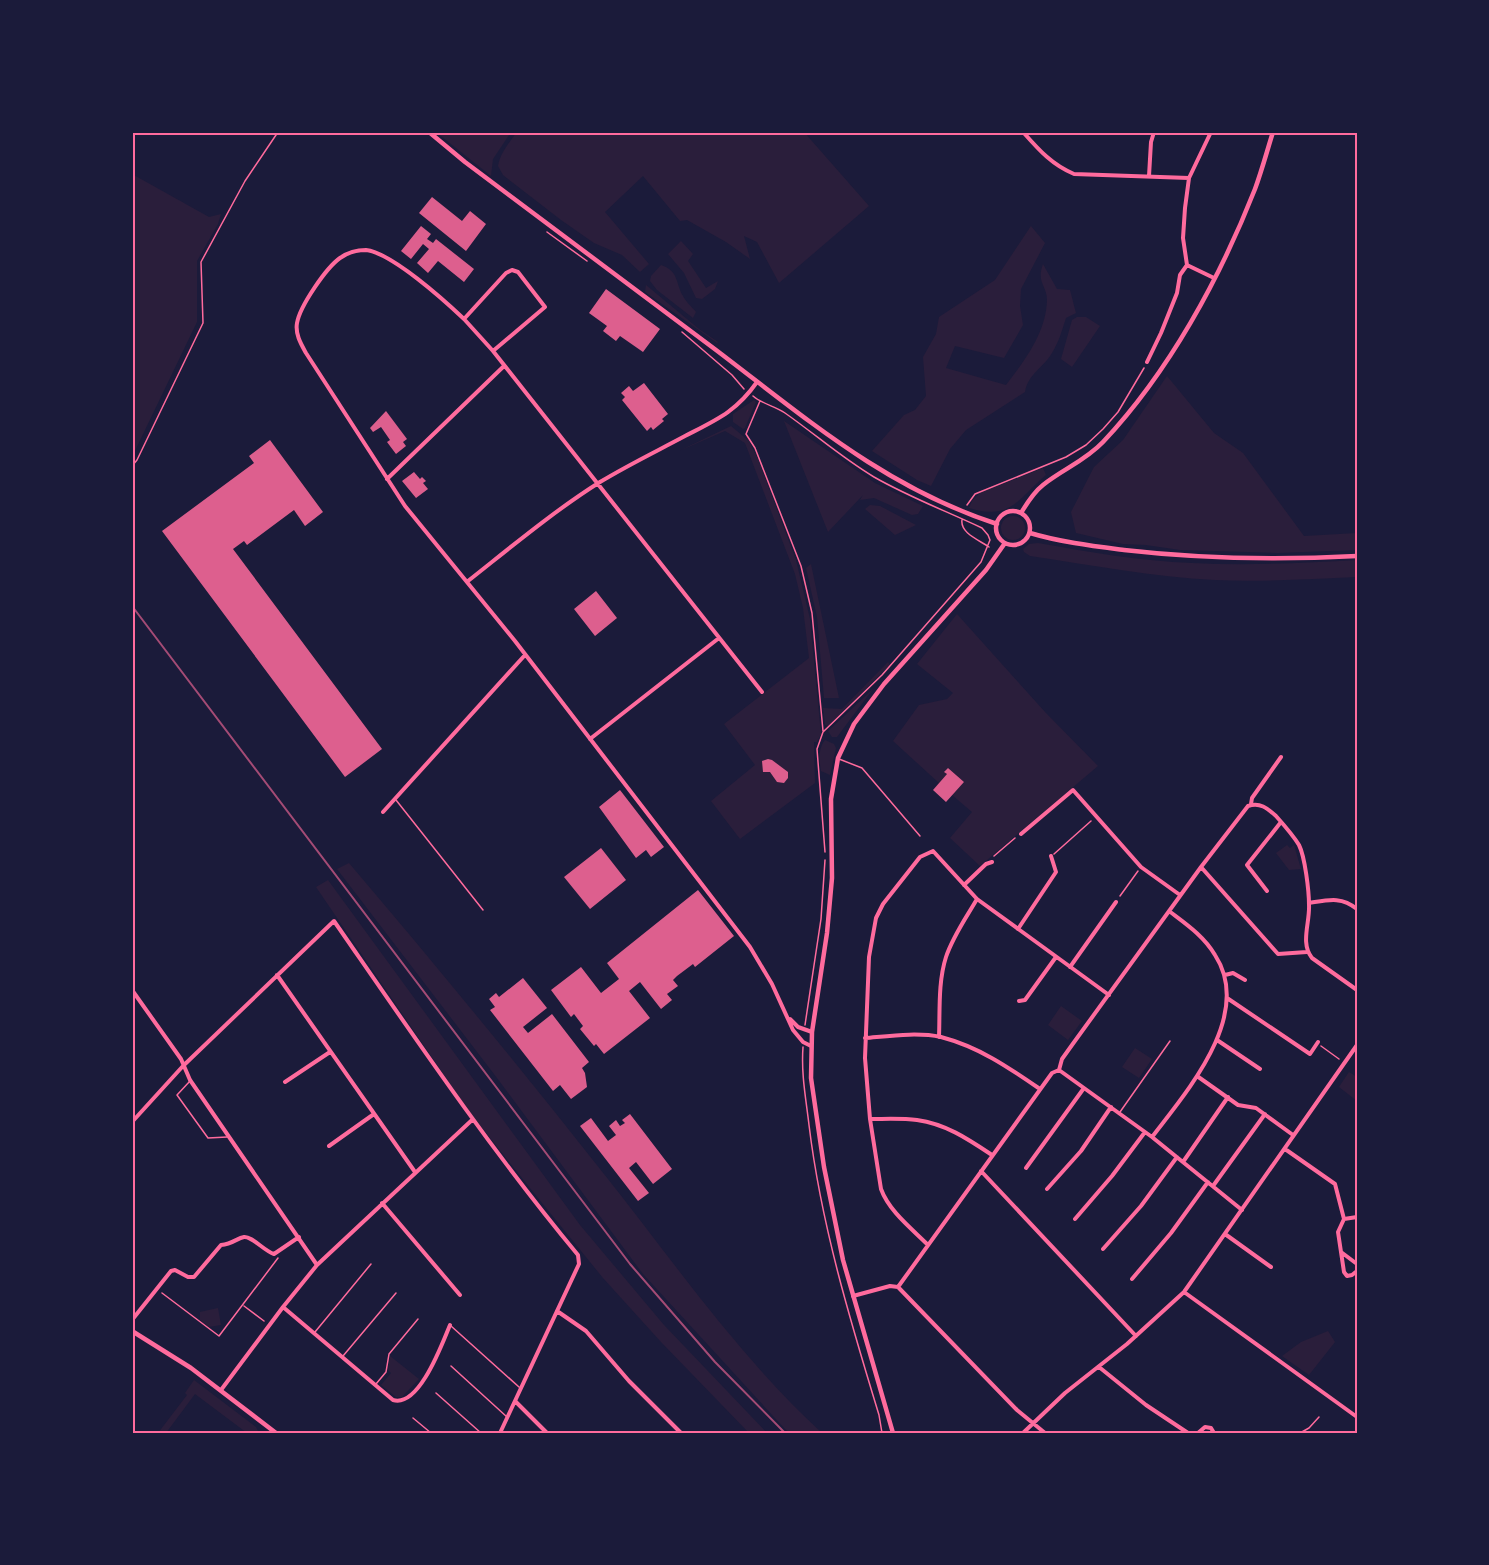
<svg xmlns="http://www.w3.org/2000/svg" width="1489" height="1565" viewBox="0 0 1489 1565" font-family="Signika,sans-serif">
  <rect width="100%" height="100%" fill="#1b1b3a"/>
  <!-- green -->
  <path fill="#2a1e3b" d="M436,132H511L493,159L491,176Z
    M517,132H804L869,206L779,283L757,242L744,236L750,259L726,242L687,220L680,221L643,176L605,212L649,264L640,272L622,255L594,243L561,220L503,175L498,166C500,153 509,143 517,132Z
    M132,174L209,217L221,214L218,224L197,261V322L132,457Z
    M1031,226L1045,243L1021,289L1020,306L1023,325L1004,358L955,346L946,368L1006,385C1025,360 1046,333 1047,300C1047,285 1036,283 1043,264L1057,289L1070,290L1076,313L1066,318C1062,330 1059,342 1052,353C1043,368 1028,374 1025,392L966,430L950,449L931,486L917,480L872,451L904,415L915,410L926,396L923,357L936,334L939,317L995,280Z
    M681,241L693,254L688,261L706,288L718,281L715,289L702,299L696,298L684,273L668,254Z
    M661,265C679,271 675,282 683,296C686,302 692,307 696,312L693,318L657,290L650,281L651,276Z
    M646,285L699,329L718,342L717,343L645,292Z
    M1077,317H1086L1100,326L1072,367L1061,359L1072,320Z
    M1167,376L1214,433L1243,453L1304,536L1357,533V550L1278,553L1180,550L1146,545L1123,544L1076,533L1071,512L1094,467L1123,440Z
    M754,400L756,402L745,428L743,429L733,422V414Z
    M784,421L875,483L923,506L918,514L912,515L874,498L860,500L863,495L828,532Z
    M731,426L749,441L758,459L796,560L810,619L821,734L817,742H814L815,783L740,839L711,801L755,765L724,724L809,658L803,608L795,574L745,443L725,431L679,451Z
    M1043,468L1046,475C1017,499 1012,521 969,508L972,501L980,493Z
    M870,505L880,506L916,525L895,535L865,509Z
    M1001 528a12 12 0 1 1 24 0a12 12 0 1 1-24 0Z
    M1038,543C1089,552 1140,561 1192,563C1247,566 1302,563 1357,560V577C1310,579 1263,582 1215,580C1153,577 1092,565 1030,556L1024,552L1023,549L1029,544Z
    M811,564L839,698H824L817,617L806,568Z
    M957,614L1045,712L1098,766L980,866L950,838L972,812L952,795L964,782L948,768L944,771L947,774L939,783L893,741L919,705L947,699L953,693L917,664Z
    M888,662L890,665L828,726L825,725L823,708L842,709Z
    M873,689L837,737H832L828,731Z
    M825,740L834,744L836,748L830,775L821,771C819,760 818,749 825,740Z
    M1287,845L1290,848L1294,845L1301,869L1289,870L1276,853Z
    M349,863C434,963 518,1065 600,1169C672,1259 737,1355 822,1433H790L785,1429L643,1274L497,1078L337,869Z
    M328,880L580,1225L664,1325L767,1433H749L661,1342L603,1278L538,1198L467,1109L316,887Z
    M1061,1006L1082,1021L1068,1040L1048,1025Z
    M1135,1048L1152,1059L1139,1078L1122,1067Z
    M1349,1072L1357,1077V1101L1339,1087Z
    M218,1308L221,1325L209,1327L200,1320V1312Z
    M1328,1331L1335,1342L1309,1375L1282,1356L1301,1342Z
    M390,1356L419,1379L402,1397H396L381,1385L391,1373L388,1370Z
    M194,1380L256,1427L259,1433H247L195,1394L166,1433H158L187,1395L185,1393Z"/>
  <!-- building -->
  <path fill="#dd5f8e" d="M432,197L462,221L470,211L486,224L466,251L419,213Z
    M421,226L431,234L427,239L433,243L436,239L474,269L464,282L438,261L428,273L417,263L429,249L423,244L411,259L401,251Z
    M606,289L660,329L643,352L620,336L616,341L603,331L607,326L589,313Z
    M644,383L668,414L662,419L664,421L653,430L651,427L647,431L622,400L625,397L621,393L629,386L633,391Z
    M386,411L407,439L403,442L406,446L396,454L387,442L390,440L381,427L373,432L370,428Z
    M270,440L323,512L305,526L294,510L247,545L244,541L233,549L382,749L345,777L162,531L254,463L249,456Z
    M414,472L420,479L422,477L426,481L423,483L428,489L416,498L402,481Z
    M596,591L617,618L595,636L574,609Z
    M768,759L772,760L788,772V778L784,783L777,782L770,772H763L762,761Z
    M948,768L964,782L946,802L933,790L947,774L944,772Z
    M620,790L664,847L651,857L646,850L636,858L599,807Z
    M601,848L626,880L590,909L564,877Z
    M698,890L734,936L695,967L693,964L677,976L673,980L678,986L667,994L672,1000L661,1009L640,982L629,991L650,1018L604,1054L596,1044L594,1046L580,1029L583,1026L574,1014L571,1017L551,990L581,967L601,993L619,979L607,963Z
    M523,978L547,1008L523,1027L528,1033L552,1014L589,1062L582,1068L585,1073L587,1087L571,1099L560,1085L553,1091L490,1010L495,1007L489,999L496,993L499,997Z
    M630,1114L672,1169L653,1184L636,1162L629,1168L649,1193L638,1201L580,1126L591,1118L608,1141L616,1135L609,1126L616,1120L620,1126L625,1123L622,1120Z"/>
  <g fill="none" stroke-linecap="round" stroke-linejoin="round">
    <!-- path -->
    <path stroke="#ff6b9d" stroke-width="1.5" d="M547,232L587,261
      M682,332L732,375L744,389
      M753,396C762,404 775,406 785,413C815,434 842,458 874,477C909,497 946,511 982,528L988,535L990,540L981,562L882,675L823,732L817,749L825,852
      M760,401L746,434L755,448L801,566L812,613L823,731
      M132,466L137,460L203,323L201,262L245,181L278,132
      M967,505L975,494L1066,457L1086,445L1103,429L1118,412L1144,368
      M962,520C960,533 979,540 989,547
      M1054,854L1091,821
      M994,856L1015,838
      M1120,896L1138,871
      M805,1025L821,919L825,860
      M1321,1046L1339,1059
      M803,1047C801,1074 806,1099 809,1125C821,1224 850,1320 879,1415L882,1433
      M162,1293L219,1336L278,1258
      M244,1306L264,1321
      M1300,1433L1309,1428L1319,1417"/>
    <!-- service -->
    <path stroke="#ff6b9d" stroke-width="1.5" d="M839,759L862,768L920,836
      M396,800L483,910
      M190,1081L177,1095L208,1138L227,1137
      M1120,1112L1170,1041
      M451,1326L519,1387
      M315,1332L371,1264
      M343,1356L396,1293
      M451,1366L507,1417
      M376,1384L386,1372L389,1354L418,1319
      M436,1393L481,1433
      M413,1418L431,1433"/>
    <!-- minor -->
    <path stroke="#ff6b9d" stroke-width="4" d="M1023,132C1039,150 1052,165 1074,174L1189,178
      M1149,176L1151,142L1154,132
      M1187,265L1214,278
      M464,319C445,301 392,253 366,250C357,250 347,253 340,258C326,268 300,306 297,323C295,334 301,344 306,353L405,506L515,641L750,947L772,984L793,1030L803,1042L811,1046
      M493,351L545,307L518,272L512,270L506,273L464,319L493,351L762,692
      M1147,362L1161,333L1177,293L1180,275L1187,265L1183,238L1185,208L1189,178L1211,132
      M387,479L504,366
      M468,581C511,547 554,511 600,482C628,465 657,451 685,436C716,420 736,412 757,382
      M590,739L719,638
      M1251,804L1252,798L1281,757
      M383,812L525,655
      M1021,834L1073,790L1141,867L1180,895
      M1201,867L1278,954L1307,952
      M964,885L986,864L992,862
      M1267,891L1247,865L1281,822
      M1309,903C1328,900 1341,896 1357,909
      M1018,929L1056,872L1051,856
      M1070,967L1116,902
      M277,975L415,1172
      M1225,975L1233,973L1245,980
      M132,990L181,1059L190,1080L317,1265
      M1227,998L1310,1054L1318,1042
      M1019,1001L1025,1000L1056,957
      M790,1019L798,1027L812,1032
      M939,1037C940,1011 938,982 946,957C953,936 966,918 977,899
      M865,1038C889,1036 917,1032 941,1037C979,1047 1008,1067 1040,1089
      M1217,1040L1260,1069
      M1059,1070L1152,1137L1242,1210
      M1197,1076L1238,1105L1256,1108L1293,1135
      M285,1082L330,1052
      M870,1119C885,1119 902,1118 917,1120C946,1124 968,1139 992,1155
      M132,1122L183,1066L334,921C413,1035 490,1149 578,1255L579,1264L500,1433
      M1152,1137C1187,1091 1254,1015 1215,955C1204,936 1186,924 1169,911
      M329,1146L374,1114
      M1285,1149L1335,1184L1344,1219L1338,1232L1344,1272L1347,1276L1352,1275L1357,1271V1268
      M1183,1162L1228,1097
      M1026,1168L1084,1088
      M981,1171L1136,1336
      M1213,1186L1265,1114
      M1047,1189L1081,1151L1111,1107
      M382,1203L460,1295
      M1075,1219L1112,1176L1145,1132
      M1344,1219L1357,1217
      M1225,1234L1271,1267
      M928,1245C911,1228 889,1211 881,1189L870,1119L865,1058L869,957L876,918L883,904L920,857L933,851L977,899L1109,995
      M1103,1249L1141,1206L1177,1157
      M1341,1252L1357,1264
      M1132,1279L1171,1233L1208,1182
      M898,1287L1052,1073L1059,1070L1062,1059L1072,1045L1201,867L1248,806C1260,802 1267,808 1276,816C1284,825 1293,835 1299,845C1305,857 1309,891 1309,905C1310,923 1300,943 1312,958L1357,990
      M898,1287L1017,1410L1045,1433
      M1184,1292L1357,1417
      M853,1296L890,1286L898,1287
      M283,1307L393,1400C419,1408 442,1344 450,1325
      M557,1311L586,1331L629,1381L681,1433
      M132,1320L171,1271L175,1270L188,1277H194L221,1245C233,1244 237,1238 244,1237C252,1236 264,1251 274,1254L299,1237
      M1099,1367L1146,1405L1188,1433
      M221,1390L283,1307L317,1265L472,1120
      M516,1402L547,1433
      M1023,1433L1065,1393L1127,1344L1184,1292L1357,1045
      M1198,1433L1205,1427L1211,1428L1214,1433"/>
    <!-- tertiary -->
    <path stroke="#ff6b9d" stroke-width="4.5" d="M132,1331L191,1368L276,1433"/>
    <!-- secondary -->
    <path stroke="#ff6b9d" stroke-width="4.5" d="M429,132L465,162C549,225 632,287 716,350C807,419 886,488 997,524
      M996 528a17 17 0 1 1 34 0a17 17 0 1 1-34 0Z
      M1021,513C1027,503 1034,492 1043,485C1063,469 1085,461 1103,442C1169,372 1220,278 1255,189C1262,170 1267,151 1273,132
      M1030,533C1060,542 1093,546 1124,550C1202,559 1279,560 1357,556
      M893,1433L843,1260L824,1167L811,1078L812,1032L827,933L832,878L831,799L838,758L854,724L884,684L986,570L1005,543"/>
    <!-- rail -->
    <path stroke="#a44b75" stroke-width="2" d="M132,606L630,1264L715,1362L785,1433"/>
  </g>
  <!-- border -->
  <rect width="1489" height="1565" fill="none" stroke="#1b1b3a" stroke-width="267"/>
  <rect x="134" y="134" width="1222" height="1298" fill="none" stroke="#ff6b9d" stroke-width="2"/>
</svg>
